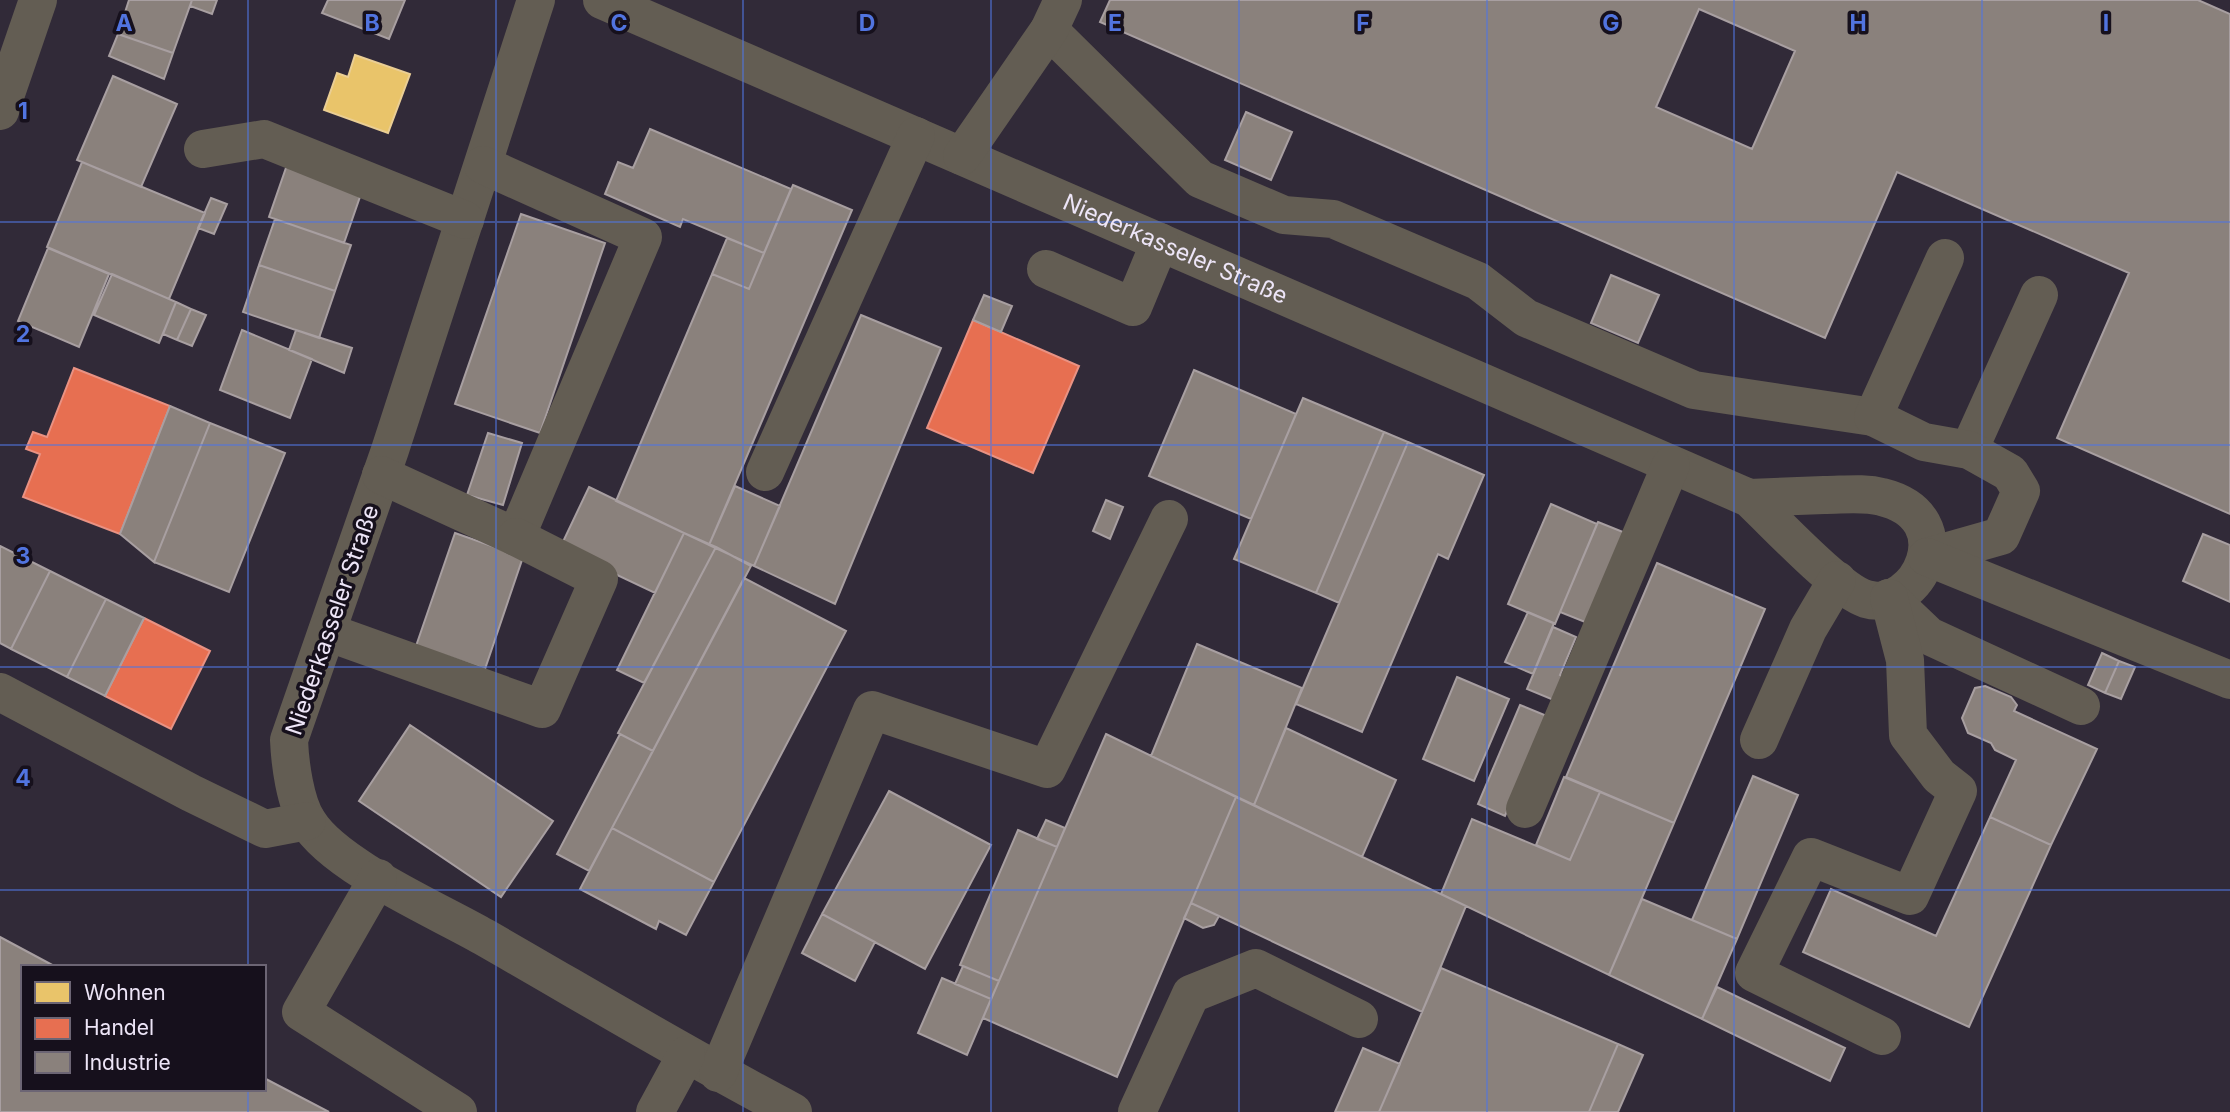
<svg xmlns="http://www.w3.org/2000/svg" width="2230" height="1112" viewBox="0 0 2230 1112" font-family="Inter,sans-serif">
  <rect width="100%" height="100%" fill="#312a38"/>
  <!-- homes -->
  <path fill="#e9c46a" stroke="#eace94" stroke-width="2" d="M355,55L410,74L388,133L324,110L337,73L348,77Z"/>
  <!-- shops -->
  <path fill="#e76f51" stroke="#e99283" stroke-width="2" d="M973,320L1079,366L1033,473L927,428Z
    M74,368L170,406L120,534L23,497L40,454L26,449L33,432L47,437Z
    M144,618L210,651L171,729L105,696Z"/>
  <!-- industry -->
  <path fill="#8a817c" stroke="#a89fa1" stroke-width="2" fill-rule="evenodd" d="M129,0H192L173,53L118,34Z
    M192,0H217L212,14L190,6Z
    M328,0H405L389,39L322,13Z
    M1110,0H2198L2230,14V514L2057,438L2129,273L1897,172L1825,338L1100,22ZM1699,9L1795,51L1752,149L1656,107Z
    M118,34L173,53L164,79L109,56Z
    M113,76L177,104L141,187L77,160Z
    M1246,112L1292,132L1271,180L1225,160Z
    M650,129L791,189L764,253L683,219L680,227L605,194L618,162L633,168Z
    M82,162L205,213L169,299L47,247Z
    M288,162L363,188L344,243L269,217Z
    M793,185L852,210L709,545L616,501L712,274L749,289Z
    M211,198L227,204L214,234L198,228Z
    M521,214L605,243L540,433L455,404Z
    M275,219L351,245L335,291L259,265Z
    M727,238L764,253L749,289L712,274Z
    M48,248L109,274L79,347L18,321Z
    M259,265L335,291L319,338L243,312Z
    M112,274L176,302L159,343L94,315Z
    M1611,275L1659,295L1638,343L1591,323Z
    M984,295L1012,306L1001,332L973,320Z
    M176,302L191,309L177,340L163,334Z
    M191,309L206,315L192,346L177,340Z
    M861,315L941,348L835,604L754,566Z
    M242,330L312,359L290,418L220,390Z
    M296,330L352,348L344,373L289,350Z
    M1194,370L1296,414L1251,519L1149,476Z
    M1303,398L1384,432L1316,593L1234,559Z
    M170,406L210,423L154,562L120,534Z
    M210,423L285,453L229,592L154,562Z
    M1384,432L1408,442L1339,603L1316,593Z
    M488,433L522,443L503,505L467,495Z
    M1408,442L1484,475L1448,559L1438,554L1362,732L1296,704Z
    M735,486L780,506L754,566L709,545Z
    M589,487L684,533L655,593L560,548Z
    M1106,500L1123,507L1110,539L1093,531Z
    M1551,504L1597,524L1555,624L1508,604Z
    M1598,522L1633,536L1590,624L1560,612Z
    M455,533L523,557L485,669L416,646Z
    M684,533L716,547L644,683L617,670Z
    M2203,534L2230,545V602L2183,581Z
    M0,546L50,571L11,649L0,643Z
    M716,547L751,566L653,751L618,733Z
    M1657,563L1765,609L1674,823L1566,777Z
    M50,571L106,599L67,677L11,649Z
    M744,578L846,631L714,882L612,828Z
    M106,599L144,618L105,696L67,677Z
    M1528,612L1554,623L1533,674L1505,662Z
    M1553,627L1576,637L1560,675L1566,678L1556,701L1527,689Z
    M1197,644L1302,688L1254,805L1151,756Z
    M2102,653L2119,661L2105,693L2088,685Z
    M2119,661L2135,667L2121,699L2105,693Z
    M1457,677L1509,699L1474,781L1423,759Z
    M1985,686L2011,697L2017,705L2014,711L2097,749L2051,845L1990,817L2016,760L1995,750L1991,743L1968,733L1962,718L1975,688Z
    M1520,705L1547,716L1505,816L1478,804Z
    M410,725L553,821L501,897L359,801Z
    M1286,728L1396,780L1362,857L1254,805Z
    M620,734L653,751L589,871L557,854Z
    M1106,734L1236,797L1117,1077L983,1018Z
    M1753,776L1798,795L1737,939L1692,920Z
    M1564,777L1600,792L1570,860L1536,845Z
    M889,791L991,845L925,969L822,914Z
    M1600,792L1674,823L1609,975L1441,894L1472,819L1570,860Z
    M1236,797L1466,906L1422,1012L1191,903Z
    M1990,817L2051,845L1969,1027L1803,952L1831,889L1936,936Z
    M1046,820L1065,828L1057,847L1037,839Z
    M612,828L714,882L686,935L659,921L656,929L580,889Z
    M1018,830L1057,847L999,981L960,965Z
    M1642,899L1737,939L1702,1019L1609,975Z
    M1191,903L1219,916L1214,925L1203,928L1184,918Z
    M822,914L875,942L855,981L802,953Z
    M0,937L56,967H23V1089H264V1078L329,1112H0Z
    M963,966L999,981L991,999L955,984Z
    M1441,968L1618,1044L1589,1112H1379Z
    M942,978L991,999L967,1055L918,1033Z
    M1717,987L1845,1048L1830,1081L1702,1019Z
    M1618,1044L1643,1055L1618,1112H1589Z
    M1363,1048L1400,1064L1379,1112H1335Z"/>
  <g fill="none" stroke-linecap="round" stroke-linejoin="round">
    <!-- minor -->
    <g stroke="#635d53" stroke-width="38">
      <path d="M536,0L390,450L289,740C290,763 295,803 308,822C335,866 437,910 484,937C587,996 688,1057 793,1112"/>
      <path id="s1" d="M602,0L1749,498C1774,521 1837,590 1866,599C1917,614 1966,518 1882,497C1864,492 1843,495 1824,495C1799,496 1774,497 1749,498"/>
      <path d="M1049,30L1200,179L1284,215L1333,219L1478,281L1526,318L1694,390L1873,417"/>
      <path d="M0,111L38,0"/>
      <path d="M203,149L264,139L465,220"/>
      <path d="M962,156L1049,30L1063,0"/>
      <path d="M1046,269L1133,307L1160,242"/>
      <path d="M1969,450L2039,295"/>
      <path d="M765,472L916,136"/>
      <path d="M381,475L516,537L643,237L483,165"/>
      <path d="M1927,557L2001,536L2021,491L2010,473L1969,450L1924,442L1873,417L1945,258"/>
      <path d="M1927,557L2230,680"/>
      <path d="M1889,598L1929,636L2081,706"/>
      <path d="M327,632L542,709L599,579L516,537"/>
      <path d="M0,692L191,793L265,829L307,821"/>
      <path d="M1759,740L1808,629L1837,580"/>
      <path d="M1525,809L1671,465"/>
      <path d="M378,878L301,1012L458,1112"/>
      <path d="M1882,1036L1754,973L1811,857L1910,896L1958,791L1939,776L1908,735L1905,660L1889,598"/>
      <path d="M718,1073L872,710L1047,769L1169,519"/>
      <path d="M655,1112L686,1055"/>
      <path d="M1137,1112L1191,994L1256,968L1359,1019"/>
    </g>
  </g>
  <!-- grid -->
  <path fill="none" stroke="#5174e0" stroke-width="2" stroke-opacity="0.55" d="M248,0V967M496,0V1112M743,0V1112M991,0V1112M1239,0V1112M1487,0V1112M1734,0V1112M1982,0V1112M0,222H2230M0,445H2230M0,667H2230M0,890H2230M248,1089V1112"/>
  <g text-anchor="middle" stroke-width="7" stroke-linejoin="round" paint-order="stroke">
    <!-- street labels -->
    <g font-size="23" fill="#ede5f7" stroke="#16101c">
      <text dy="8" stroke="none"><textPath href="#s1" startOffset="625">Niederkasseler Straße</textPath></text>
      <text transform="translate(332 620) rotate(-71)" y="8">Niederkasseler Straße</text>
    </g>
  </g>
  <g font-size="23" text-anchor="middle" font-weight="bold" fill="#5174e0" stroke="#16101c" stroke-width="7" stroke-linejoin="round" paint-order="stroke">
    <text x="124" y="31">A</text>
    <text x="372" y="31">B</text>
    <text x="619" y="31">C</text>
    <text x="867" y="31">D</text>
    <text x="1115" y="31">E</text>
    <text x="1363" y="31">F</text>
    <text x="1611" y="31">G</text>
    <text x="1858" y="31">H</text>
    <text x="2106" y="31">I</text>
    <text x="23" y="119">1</text>
    <text x="23" y="342">2</text>
    <text x="23" y="564">3</text>
    <text x="23" y="786">4</text>
  </g>
  <!-- legend -->
  <rect x="21" y="965" width="245" height="126" fill="#16101c" stroke="#6c6574" stroke-width="2"/>
  <rect x="35" y="982" width="35" height="21" fill="#e9c46a" stroke="#6c6574" stroke-width="2"/>
  <text x="84" y="1000" font-size="21" fill="#ede5f7">Wohnen</text>
  <rect x="35" y="1018" width="35" height="21" fill="#e76f51" stroke="#6c6574" stroke-width="2"/>
  <text x="84" y="1035" font-size="21" fill="#ede5f7">Handel</text>
  <rect x="35" y="1052" width="35" height="21" fill="#8a817c" stroke="#6c6574" stroke-width="2"/>
  <text x="84" y="1070" font-size="21" fill="#ede5f7">Industrie</text>
</svg>
